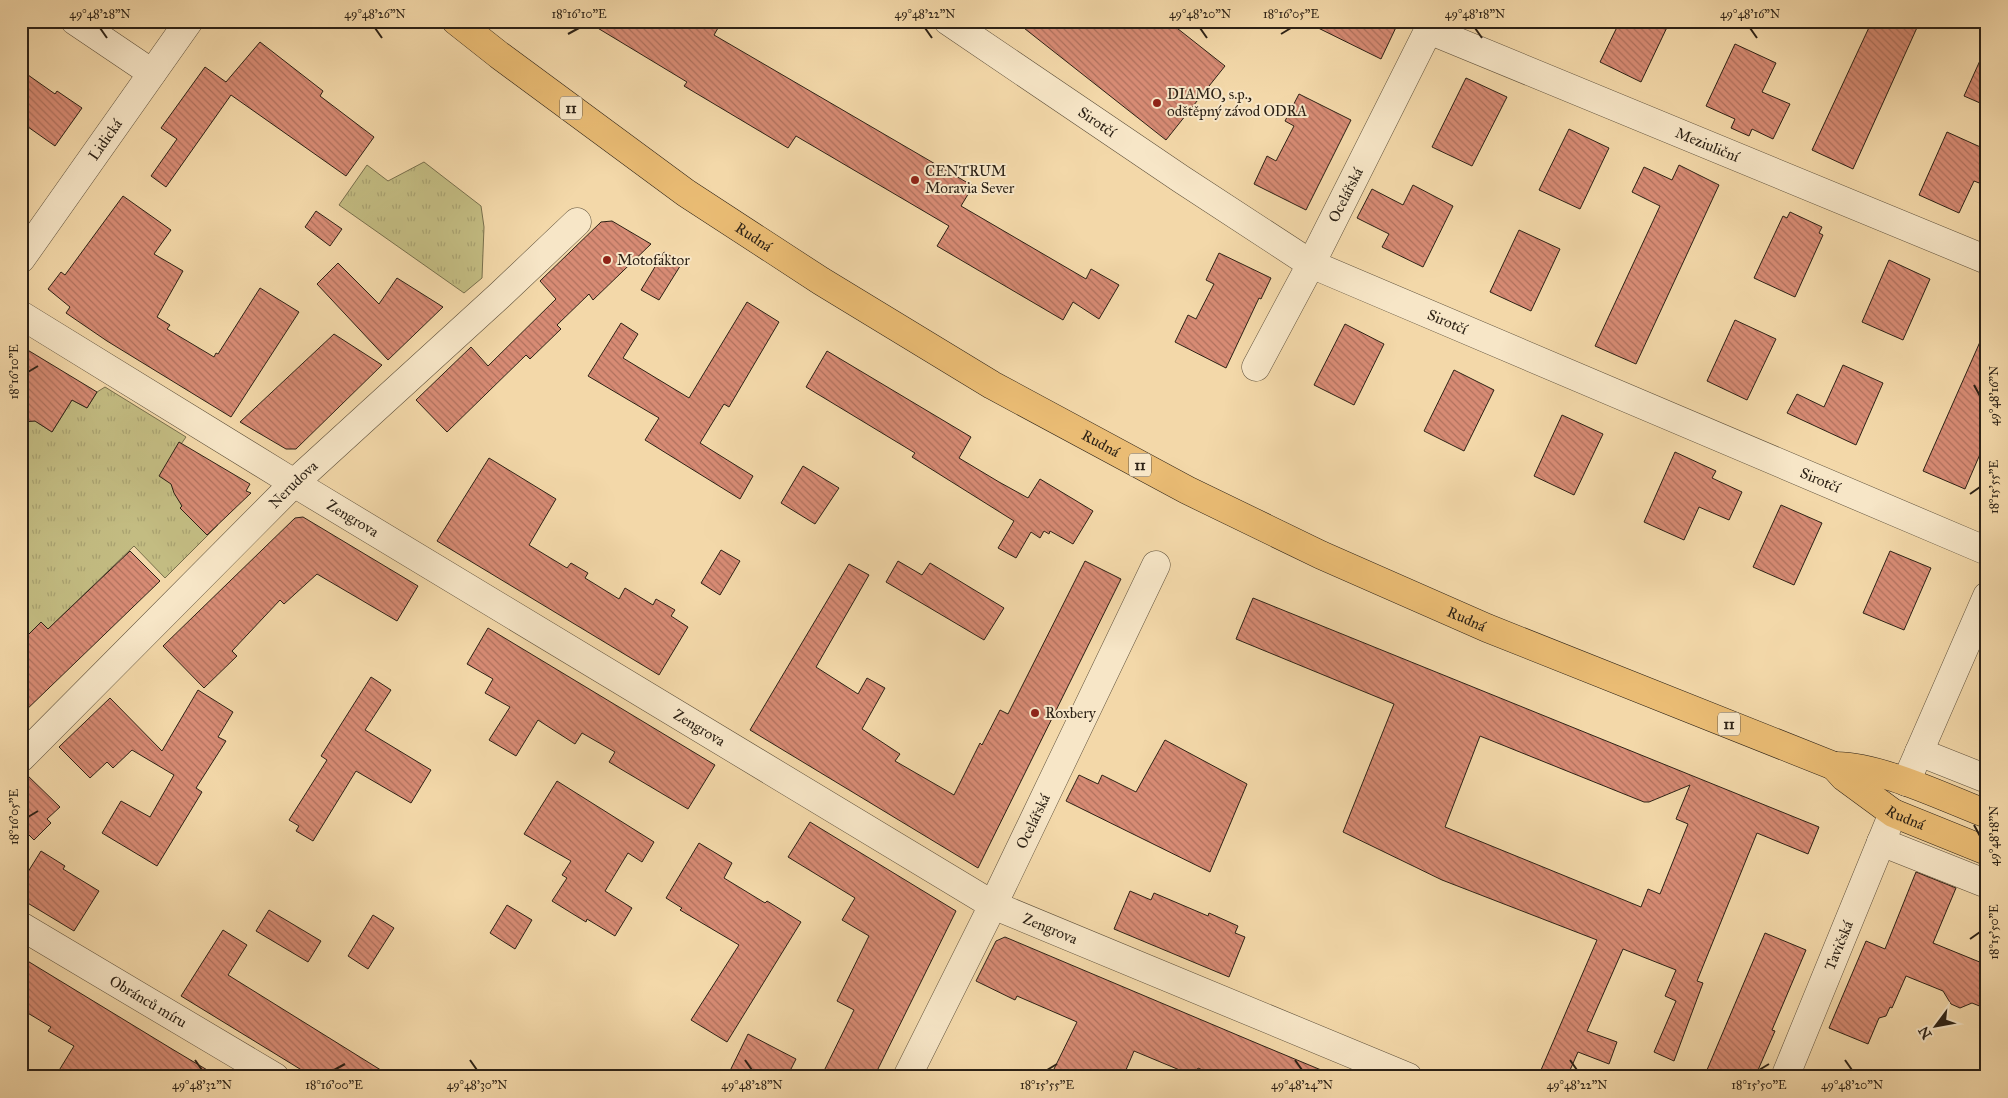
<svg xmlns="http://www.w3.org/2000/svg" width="2008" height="1098" viewBox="0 0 2008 1098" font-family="'IM FELL Great Primer',serif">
  <defs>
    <pattern id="grass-tufts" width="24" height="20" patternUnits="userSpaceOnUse" patternTransform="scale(1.25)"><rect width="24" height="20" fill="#c3bc82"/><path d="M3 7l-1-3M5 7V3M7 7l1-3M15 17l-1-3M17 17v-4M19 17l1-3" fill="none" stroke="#a8a170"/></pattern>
    <pattern id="building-back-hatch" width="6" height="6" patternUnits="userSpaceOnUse" patternTransform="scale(1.25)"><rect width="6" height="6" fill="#d78b74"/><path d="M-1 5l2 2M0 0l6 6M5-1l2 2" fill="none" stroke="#af715e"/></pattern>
  </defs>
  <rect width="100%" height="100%" fill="#f3d8a9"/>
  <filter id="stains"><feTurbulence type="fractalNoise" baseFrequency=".004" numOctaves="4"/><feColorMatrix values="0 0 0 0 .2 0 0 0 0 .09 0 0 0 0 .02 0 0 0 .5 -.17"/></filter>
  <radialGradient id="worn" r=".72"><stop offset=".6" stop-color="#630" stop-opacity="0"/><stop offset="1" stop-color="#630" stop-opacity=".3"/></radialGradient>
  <!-- grass -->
  <path fill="url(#grass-tufts)" stroke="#786f4c" d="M424,162L481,206L484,227L482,278L464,293L339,205L367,165L388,181Z
    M105,387L186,437L163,470L190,500L218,525L165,578L134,546L21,655V422L35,421L52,432L72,400L87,408L97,392Z"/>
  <!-- building -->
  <path fill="url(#building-back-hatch)" stroke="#2d2216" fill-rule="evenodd" d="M586,21H722L714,35L973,186L961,206L1086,279L1091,269L1119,285L1099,319L1073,302L1063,320L937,246L949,226L796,136L788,148L684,86L687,82Z
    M1015,21H1168L1225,66L1166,140Z
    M1304,21H1399L1381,59Z
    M1620,21H1670L1641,82L1600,62Z
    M1872,21H1920L1853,169L1812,150Z
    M260,42L323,91L320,96L374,137L346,176L231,95L166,187L151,176L177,139L161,128L205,67L226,82Z
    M1735,44L1776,63L1762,92L1790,104L1773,139L1752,129L1749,136L1731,128L1735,119L1706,106Z
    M1987,45V106L1964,96Z
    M21,70L55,94L57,91L82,108L55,146L21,122Z
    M1466,78L1507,97L1472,166L1432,147Z
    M1299,94L1351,120L1306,210L1254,184L1267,156L1276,161L1294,126L1285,121Z
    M1569,129L1609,148L1580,209L1539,190Z
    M1947,132L1987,150V186L1974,181L1959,213L1919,195Z
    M1679,165L1719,185L1636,364L1595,346L1660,206L1632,192L1644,167L1672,180Z
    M1413,185L1453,206L1423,267L1382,247L1389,234L1357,218L1372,189L1403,205Z
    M123,196L171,230L154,254L183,271L157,317L170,325L167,329L214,357L216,353L218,354L260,288L299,312L231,417L107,341L66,313L70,307L48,289L61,272L65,275Z
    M316,211L342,229L330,246L305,227Z
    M1790,212L1822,227L1819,233L1823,235L1795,297L1754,278L1783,216L1787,218Z
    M612,221L651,244L593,300L589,294L557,325L561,329L530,359L526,355L447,432L416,400L471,347L488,366L556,299L540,281L601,222Z
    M1519,230L1560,249L1531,311L1490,292Z
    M664,252L682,263L659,300L641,290Z
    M1219,253L1271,278L1261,299L1259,298L1226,368L1175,342L1188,315L1196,319L1214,284L1206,280Z
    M1889,260L1930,279L1903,340L1862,322Z
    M338,263L379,304L397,278L443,307L388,360L317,284Z
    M747,302L779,322L729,407L724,404L700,443L753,476L740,499L645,440L659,418L588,376L621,323L638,334L623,358L689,398Z
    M1735,320L1776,339L1747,400L1707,381Z
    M1345,324L1384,344L1354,405L1314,385Z
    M1987,326V438L1965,489L1923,471Z
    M334,334L382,365L296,449H286L240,422Z
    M21,346L97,392L87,408L72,400L52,432L35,421L21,422Z
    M827,351L971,437L959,458L999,482L1028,498L1040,479L1093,511L1073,544L1050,531L1049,534L1044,531L1040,538L1031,532L1016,558L998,548L1014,521L912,457L915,453L806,387Z
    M1843,365L1883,383L1856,445L1787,413L1797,394L1824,407Z
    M1454,370L1494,390L1464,451L1424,431Z
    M1562,415L1603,434L1574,495L1534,476Z
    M179,442L250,484L246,491L251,493L207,535L180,508L182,506L174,493L171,484L159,476Z
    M1675,452L1716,471L1712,478L1742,492L1729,520L1699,507L1684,540L1644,522Z
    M489,458L556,499L529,545L567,568L571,563L588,573L585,578L619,599L625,588L653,605L656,599L675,610L671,616L688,627L659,675L437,541Z
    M803,466L839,488L815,524L781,503Z
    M1781,505L1822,523L1794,585L1753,567Z
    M303,517L418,586L397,621L317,574L284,604L280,600L232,651L237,656L204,688L163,646L295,518Z
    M721,550L740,561L720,595L701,583Z
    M130,551L160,581L21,715V642L41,622L48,629Z
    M1890,551L1931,568L1904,630L1863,613Z
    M898,561L922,575L930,563L1004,608L984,640L886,582Z
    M1085,561L1121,579L978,868L750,730L849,564L869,575L816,667L858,694L867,678L885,688L862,729L900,754L895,761L954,795L980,743L982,745L1000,710L1008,714Z
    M1253,598L1819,827L1808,854L1757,833L1697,981L1703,983L1674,1061L1654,1052L1676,1001L1665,996L1676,970L1623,949L1587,1031L1617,1042L1609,1064L1578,1052L1567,1077H1538L1597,940L1442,880L1343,832L1394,704L1236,639ZM1480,736L1644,802H1649L1690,785L1676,819L1688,824L1660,894L1648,889L1641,907L1445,827Z
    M488,628L715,765L688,809L609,762L615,752L582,733L575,744L538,720L516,756L489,740L510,707L485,693L493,679L467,664Z
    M371,677L391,690L365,730L431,770L411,803L356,771L313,841L296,831L299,826L289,820L327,760L321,756Z
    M198,690L233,712L218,737L226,741L196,788L202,792L157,866L102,833L121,801L150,817L174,775L132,750L113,768L107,762L90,778L59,747L110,698L162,751Z
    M1165,740L1247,784L1210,872L1066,801L1079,775L1098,784L1102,775L1136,792Z
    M21,773H25L60,807L47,819L51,823L34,840L21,827Z
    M557,781L654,842L642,862L628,853L605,891L632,908L615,936L587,919L586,922L552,901L567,878L562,875L571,861L524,834Z
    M810,822L956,911L874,1077H821L854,1010L837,1001L869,936L842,920L855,898L788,857Z
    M699,843L732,863L724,878L765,903L767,901L801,922L727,1042L691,1020L739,945L680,910L682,908L666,898Z
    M41,851L65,866L63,869L99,891L74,931L21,899V883Z
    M1916,872L1956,888L1933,943L1987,965V1009L1972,1003L1960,1008L1951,1004L1943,991L1906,976L1892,1008L1890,1007L1886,1016L1879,1018L1868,1044L1829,1028L1866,941L1885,949Z
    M1130,891L1151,900L1154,893L1208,916L1209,913L1238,926L1235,933L1245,937L1229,977L1114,929Z
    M507,905L532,920L515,949L490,933Z
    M269,910L321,941L308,962L256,931Z
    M373,915L394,928L368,969L348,956Z
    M223,930L247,945L228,975L392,1077H313L181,996Z
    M1765,933L1806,950L1772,1030L1775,1031L1755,1077H1704Z
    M1005,937L1261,1045L1338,1077H1218L1198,1068L1194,1076L1134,1051L1123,1077H1069L1054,1069L1077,1022L1017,996L1015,1000L976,981L996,941Z
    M21,957L172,1049L219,1077H55L74,1046L48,1031L51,1027L21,1009Z
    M748,1034L796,1059L787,1077H727Z"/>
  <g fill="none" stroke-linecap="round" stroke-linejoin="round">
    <!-- minor casing -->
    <g stroke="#5e503b" stroke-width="29">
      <g id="minor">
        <path d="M75,21L152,73"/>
        <path id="s1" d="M948,21L1181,179L1311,264L1987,551"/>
        <path id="s2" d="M1429,30L1987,260"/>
        <path id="s3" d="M21,259L189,21"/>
        <path id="s4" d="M21,315L294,483L993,905L1408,1077"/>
        <path id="s5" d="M1256,367L1311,264L1433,21"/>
        <path d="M1919,752L1987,779"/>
        <path id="s6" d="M21,758L294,483L500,295L577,222"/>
        <path d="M1906,782L1987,596"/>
        <path d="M1881,842L1987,884"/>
        <path id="s7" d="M21,926L275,1077"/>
        <path id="s8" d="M907,1077L993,905L1156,565"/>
        <path id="s9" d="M1785,1077L1893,813"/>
      </g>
    </g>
    <!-- major casing -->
    <g stroke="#2d2216" stroke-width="29">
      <g id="major">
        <path id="s10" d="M456,21L499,55L686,193L821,281L992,385L1187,490L1321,555L1487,628L1834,766"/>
      </g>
    </g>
    <!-- highway casing -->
    <g stroke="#2d2216" stroke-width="29">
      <g id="highway">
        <path id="s11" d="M1834,766L1844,777L1893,813L1987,851"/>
        <path d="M1834,766C1878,765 1945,798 1987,814"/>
      </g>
    </g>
    <!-- minor -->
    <use href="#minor" stroke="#f7e6c7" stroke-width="28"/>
    <!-- major -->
    <use href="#major" stroke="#eabc74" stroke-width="28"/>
    <!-- highway -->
    <use href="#highway" stroke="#eabc74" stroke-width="28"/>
  </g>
  <!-- ticks -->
  <path fill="none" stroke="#2d2216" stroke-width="2" d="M100,28L107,38M375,28L382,38M925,28L932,38M1200,28L1207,38M1475,28L1482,38M1750,28L1757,38M568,34L579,28M1281,34L1291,28M28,372L38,366M1974,385L1980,396M1970,494L1980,487M28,817L38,811M1974,825L1980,836M1970,939L1980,932M195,1060L202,1070M470,1060L477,1070M745,1060L752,1070M1295,1060L1302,1070M1570,1060L1577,1070M1845,1060L1852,1070M334,1070L345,1064M1047,1070L1057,1064M1759,1070L1769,1064"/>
  <!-- markers -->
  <g fill="#8f2418" stroke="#f7e6c7" stroke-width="2">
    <circle cx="1157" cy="103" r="5"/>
    <circle cx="915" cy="180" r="5"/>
    <circle cx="607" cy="260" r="5"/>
    <circle cx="1035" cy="713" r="5"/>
  </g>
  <g text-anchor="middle" stroke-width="4" stroke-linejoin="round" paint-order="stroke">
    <!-- shield labels -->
    <g fill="#f7e6c7" stroke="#6a5d4b" stroke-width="1">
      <rect x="560" y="96.5" width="22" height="23" rx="4"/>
      <rect x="1129" y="453.5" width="22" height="23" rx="4"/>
      <rect x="1718" y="712.5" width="22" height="23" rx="4"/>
    </g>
    <g font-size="14" font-weight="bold" fill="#2d2216">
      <text x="571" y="113">11</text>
      <text x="1140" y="470">11</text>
      <text x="1729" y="729">11</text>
    </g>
    <!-- poi labels -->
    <g font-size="15" fill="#2d2216" stroke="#f7e6c7" text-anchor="start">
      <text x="1167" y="99">DIAMO, s.p.,<tspan x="1167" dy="17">odštěpný závod ODRA</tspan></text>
      <text x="925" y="176">CENTRUM<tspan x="925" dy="17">Moravia Sever</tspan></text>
      <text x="617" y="265">Motofaktor</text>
      <text x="1045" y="718">Roxbery</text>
    </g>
    <!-- street labels -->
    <g font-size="15" fill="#2d2216" stroke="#f7e6c7">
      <text dy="5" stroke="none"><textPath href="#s1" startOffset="180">Sirotčí</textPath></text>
      <text dy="5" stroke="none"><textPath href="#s3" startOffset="146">Lidická</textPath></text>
      <text dy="5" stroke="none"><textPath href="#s2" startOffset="301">Meziuliční</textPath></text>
      <text dy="5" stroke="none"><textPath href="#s5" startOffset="194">Ocelářská</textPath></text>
      <text dy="5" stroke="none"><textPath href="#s10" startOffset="368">Rudná</textPath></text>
      <text dy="5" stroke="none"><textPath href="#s1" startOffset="585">Sirotčí</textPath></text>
      <text dy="5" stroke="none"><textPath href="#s10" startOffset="772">Rudná</textPath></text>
      <text dy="5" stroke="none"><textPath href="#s1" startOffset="990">Sirotčí</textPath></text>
      <text dy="5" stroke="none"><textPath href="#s6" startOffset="386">Nerudova</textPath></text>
      <text dy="5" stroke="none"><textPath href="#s4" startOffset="389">Zengrova</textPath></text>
      <text dy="5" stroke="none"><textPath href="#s10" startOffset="1178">Rudná</textPath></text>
      <text dy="5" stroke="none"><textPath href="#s4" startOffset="794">Zengrova</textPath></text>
      <text dy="5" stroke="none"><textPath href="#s11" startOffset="89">Rudná</textPath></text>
      <text dy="5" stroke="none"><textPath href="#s8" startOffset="285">Ocelářská</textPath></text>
      <text dy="5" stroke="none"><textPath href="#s4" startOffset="1199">Zengrova</textPath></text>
      <text dy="5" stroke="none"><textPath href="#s9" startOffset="142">Tavičská</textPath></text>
      <text dy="5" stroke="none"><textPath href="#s7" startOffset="148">Obránců míru</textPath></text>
    </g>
  </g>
  <!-- margin -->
  <rect width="2008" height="1098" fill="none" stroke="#f3d8a9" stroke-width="55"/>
  <!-- north arrow -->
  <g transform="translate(1936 1026) rotate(238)" stroke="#f7e6c7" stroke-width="4" paint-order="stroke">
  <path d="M0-4L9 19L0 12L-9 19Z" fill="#2d2216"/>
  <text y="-8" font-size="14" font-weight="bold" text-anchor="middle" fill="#2d2216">N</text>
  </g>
  <rect x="28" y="28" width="1952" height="1042" fill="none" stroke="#2d2216" stroke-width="2"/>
  <g font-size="12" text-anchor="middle" fill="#2d2216">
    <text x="100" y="18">49°48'28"N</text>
    <text x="375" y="18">49°48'26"N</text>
    <text x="579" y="18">18°16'10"E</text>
    <text x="925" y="18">49°48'22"N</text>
    <text x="1200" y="18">49°48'20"N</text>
    <text x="1291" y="18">18°16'05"E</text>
    <text x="1475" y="18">49°48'18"N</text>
    <text x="1750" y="18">49°48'16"N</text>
    <text transform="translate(14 372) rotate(-90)" y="4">18°16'10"E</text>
    <text transform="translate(1994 396) rotate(-90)" y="4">49°48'16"N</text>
    <text transform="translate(1994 487) rotate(-90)" y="4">18°15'55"E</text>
    <text transform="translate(14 817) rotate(-90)" y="4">18°16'05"E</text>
    <text transform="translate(1994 836) rotate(-90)" y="4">49°48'18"N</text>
    <text transform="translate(1994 932) rotate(-90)" y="4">18°15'50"E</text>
    <text x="202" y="1089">49°48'32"N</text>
    <text x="334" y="1089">18°16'00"E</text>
    <text x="477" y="1089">49°48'30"N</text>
    <text x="752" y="1089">49°48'28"N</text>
    <text x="1047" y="1089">18°15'55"E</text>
    <text x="1302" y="1089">49°48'24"N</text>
    <text x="1577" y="1089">49°48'22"N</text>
    <text x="1759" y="1089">18°15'50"E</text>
    <text x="1852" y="1089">49°48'20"N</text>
  </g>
  <rect width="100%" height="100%" filter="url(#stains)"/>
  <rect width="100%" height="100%" fill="url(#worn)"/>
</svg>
